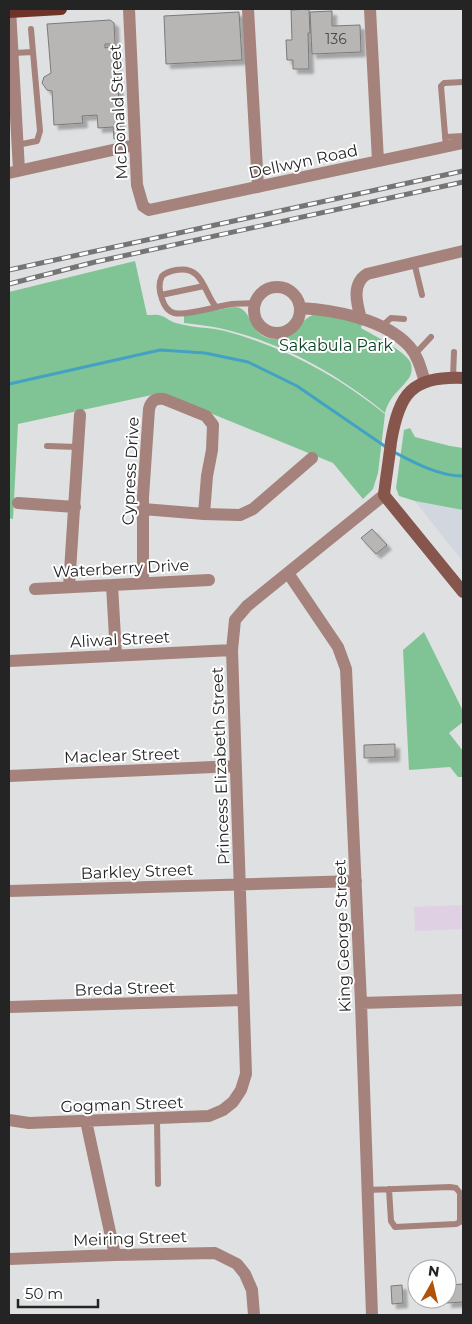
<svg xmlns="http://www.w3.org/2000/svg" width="472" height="1324" viewBox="0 0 472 1324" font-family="Montserrat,sans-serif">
  <defs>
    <filter id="shadow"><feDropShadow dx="4.5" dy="4.5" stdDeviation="1" flood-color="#0004"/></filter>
  </defs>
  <rect width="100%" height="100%" fill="#dfe0e1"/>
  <!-- built -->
  <path fill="#d2d6de" d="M415,501L463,510V562Z"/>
  <!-- medical -->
  <path fill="#dfd0e3" d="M462,905L463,929L415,931L414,907Z"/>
  <!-- green -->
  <path fill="#80c495" d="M135,261L147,315C152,315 158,314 162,316C167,318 171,322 176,323C192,328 209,327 225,331C284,347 338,376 385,414L378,473L373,489L363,499L333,463L161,393L18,424L13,519L9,518V292Z
    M234,307C254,307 247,336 273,339C297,341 298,318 316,314C324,313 352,322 362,324L361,328C373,335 401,349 409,360C413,365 412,374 409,378C399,392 390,395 385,413C338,374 279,341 219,328C208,326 196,324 184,323V316Z
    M410,428L415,437L450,446L463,448V510L415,501L399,496L396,488L404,430Z
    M424,632L463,711V722L449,733L463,751V777H458L450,767L409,770L403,650Z"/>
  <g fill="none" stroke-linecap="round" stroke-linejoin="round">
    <!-- stream -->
    <path stroke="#43a1c3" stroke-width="3" d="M9,384L160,350L205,353L248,362L297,386L386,447
      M394,452C415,463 439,476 463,476"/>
  </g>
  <!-- building -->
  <path fill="#b7b6b5" stroke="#7b7a79" filter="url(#shadow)" d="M309,9L310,33H308L309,69H293V60H287L286,40H292L291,10Z
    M332,11V26L360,25L361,52L312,54L310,12Z
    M239,12L242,60L166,64L164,16Z
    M110,20L114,23L115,44H105V48L110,47V52L116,51L121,138L114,139L113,127L98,128L97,115L82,116L83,123L54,125L52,91L47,90L42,83L44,77L51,73L47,24Z
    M372,529L387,545L376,554L361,538Z
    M395,744V757L364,758V745Z
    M463,1284V1302L447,1303L448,1292H450L449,1285Z
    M402,1285L403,1303L392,1304L391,1286Z"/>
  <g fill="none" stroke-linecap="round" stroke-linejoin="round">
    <!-- lane -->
    <path stroke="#a5827b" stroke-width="6" d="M31,29L33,52
      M13,53L33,52L40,131L37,141L17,145
      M445,137L463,136
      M446,147L441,86L444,83L463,82
      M414,262L422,295
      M161,295L204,286
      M216,307C203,291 203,265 176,270C171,271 166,272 162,276C158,284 159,291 162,299C164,305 167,311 174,313C186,316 218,306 232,304C240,303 247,304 255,303
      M381,327L391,318L404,319
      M415,354L431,337
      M453,378L454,352
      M47,446L78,447
      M157,1119L158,1184
      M367,1190L450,1187L456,1188L460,1193V1222L456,1224L395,1227L391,1221L389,1189"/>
    <!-- street -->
    <path stroke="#a5827b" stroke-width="12" d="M10,9L19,170
      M129,9L137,185L143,206L149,210L463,143
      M248,9L258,187
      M370,9L378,161
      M9,173L135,145
      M254 310a23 23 0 1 1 46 0a23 23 0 1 1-46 0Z
      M300,308C335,310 384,319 409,346C418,356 421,369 425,382
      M361,319C357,304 351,284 367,274L463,251
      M18,503L75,507
      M143,509L204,514L240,515L253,509L312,458
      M288,573L338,647L346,669L361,1003L372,1315
      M143,583V497L149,409C151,401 155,398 164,399L206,416L213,425L212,450L207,476L204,514
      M112,585L116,655
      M69,587L80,415
      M35,589L209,580
      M9,661L232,650
      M9,776L236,766
      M9,891L356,881
      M361,1003L463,1000
      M9,1007L243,1000
      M9,1120L29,1123L209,1116L223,1110L233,1102L241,1090L246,1074L232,650L235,620L247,606L384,495
      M86,1121L115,1255
      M9,1259L115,1255L215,1253L237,1264L245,1274L252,1290L254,1315"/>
    <!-- secondary -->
    <path stroke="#86554b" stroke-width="12" d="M463,378C412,376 399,393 391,442C389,460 386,477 384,495L463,592"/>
    <!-- primary -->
    <path stroke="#6e3429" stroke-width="12" d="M9,12L61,9"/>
    <!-- rail casing -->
    <g stroke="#757576" stroke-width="5">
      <path id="rail" d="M9,270L463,171
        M9,284L95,262L463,182"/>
    </g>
    <!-- rail -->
    <use href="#rail" stroke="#fff" stroke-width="3" stroke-dasharray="9" stroke-linecap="butt"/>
  </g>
  <g text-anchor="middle" stroke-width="4" stroke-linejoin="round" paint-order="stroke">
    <!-- number labels -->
    <g font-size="14" fill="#494849">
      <text x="336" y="44">136</text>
    </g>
    <!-- street labels -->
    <g font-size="16" fill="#242425" stroke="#fff">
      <text transform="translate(118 112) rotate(-93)" y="6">McDonald Street</text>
      <text transform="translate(303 161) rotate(-12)" y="6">Dellwyn Road</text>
      <text transform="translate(130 471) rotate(-87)" y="6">Cypress Drive</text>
      <text transform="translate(121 568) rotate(-3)" y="6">Waterberry Drive</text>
      <text transform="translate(120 639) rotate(-3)" y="6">Aliwal Street</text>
      <text transform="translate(122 755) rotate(-2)" y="6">Maclear Street</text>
      <text transform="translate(220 766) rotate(-92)" y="6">Princess Elizabeth Street</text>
      <text transform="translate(137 871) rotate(-2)" y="6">Barkley Street</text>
      <text transform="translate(342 936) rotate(-92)" y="6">King George Street</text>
      <text transform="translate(125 988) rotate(-2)" y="6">Breda Street</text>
      <text transform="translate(122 1104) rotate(-2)" y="6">Gogman Street</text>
      <text transform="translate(130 1238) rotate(-2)" y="6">Meiring Street</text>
    </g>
    <!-- park labels -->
    <g font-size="16" fill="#0d4425" stroke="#fff">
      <text x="336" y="351">Sakabula Park</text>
    </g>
  </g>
  <!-- border -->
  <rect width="472" height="1324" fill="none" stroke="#242425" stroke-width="20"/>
  <!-- north arrow -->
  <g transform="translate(432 1284) rotate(8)"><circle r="24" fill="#ffffff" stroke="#a7a7a8"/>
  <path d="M0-4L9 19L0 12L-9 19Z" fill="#b2520a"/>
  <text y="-8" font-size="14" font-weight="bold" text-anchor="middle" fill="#242425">N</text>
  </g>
  <!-- scale -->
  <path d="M18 1299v8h80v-8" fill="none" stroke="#242425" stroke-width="2.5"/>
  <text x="25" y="1299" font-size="15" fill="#242425" stroke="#ffffff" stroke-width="4" paint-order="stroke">50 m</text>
</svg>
